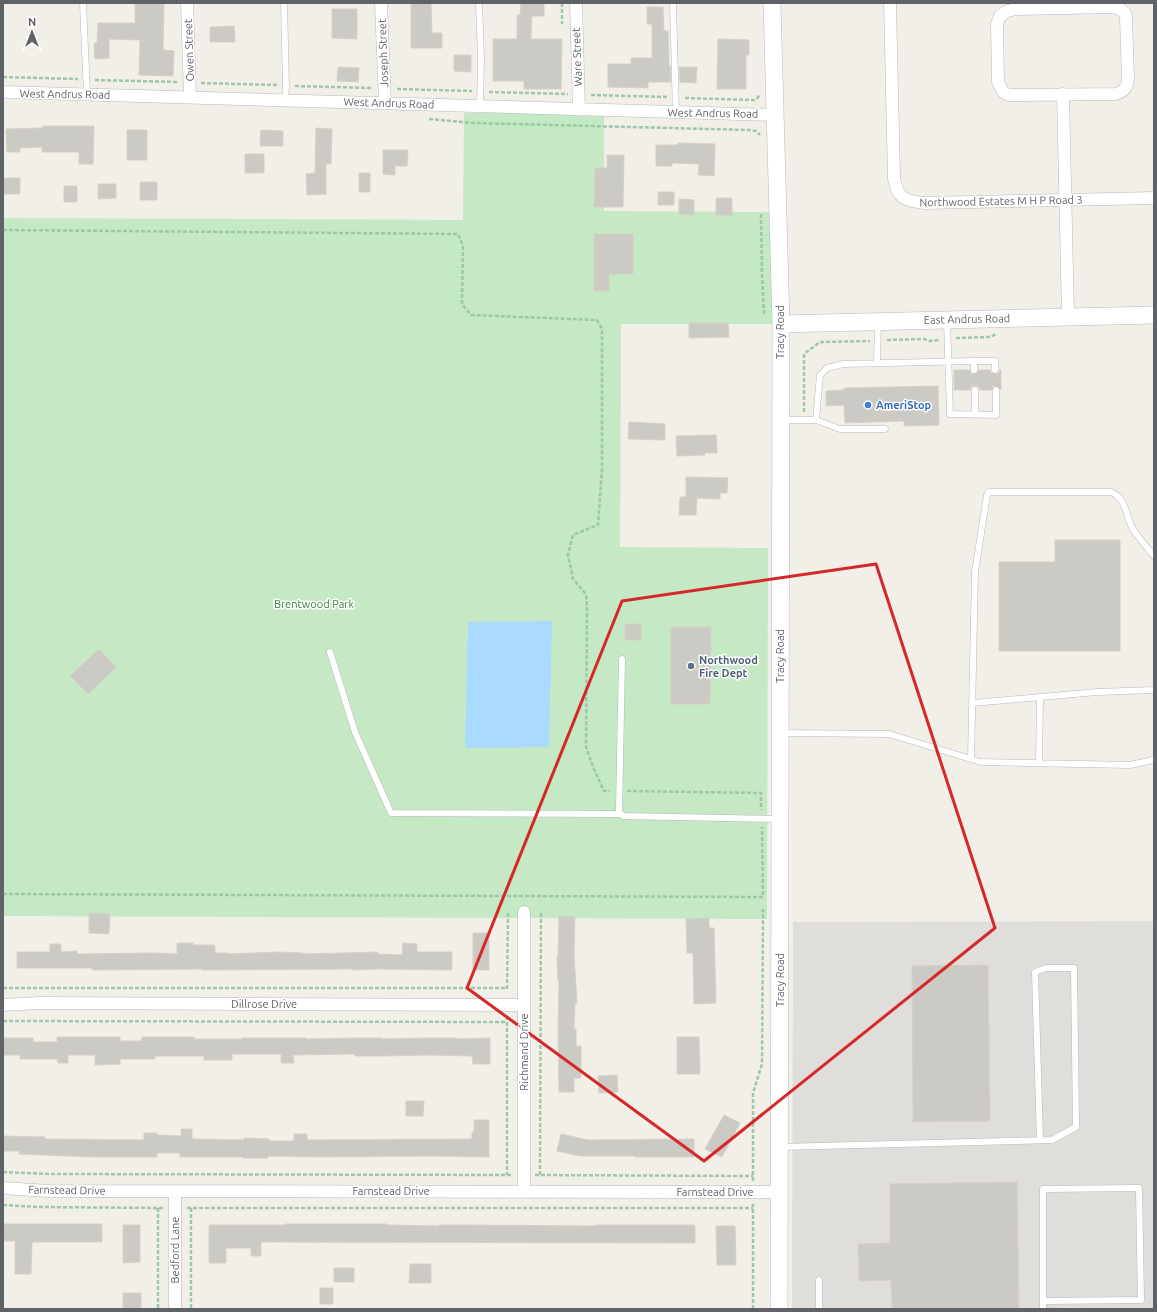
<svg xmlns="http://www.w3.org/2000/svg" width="1157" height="1312" viewBox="0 0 1157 1312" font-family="Ubuntu,sans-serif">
  <rect width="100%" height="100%" fill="#f1efe8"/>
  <!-- industrial -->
  <path fill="#e0deda" d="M1154,921V1309H792L793,922Z"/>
  <!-- green -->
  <path fill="#c5e8c5" d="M464,113L604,114V211L776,212L775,324H621L620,547L768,548L767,919L3,916V218L463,220Z"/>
  <!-- water -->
  <path fill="#aadaff" d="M552,621L549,747L465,748L468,622Z"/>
  <!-- building -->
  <path fill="#cccac5" stroke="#d6d1c6" d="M411,3H431L432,33H442V48H411Z
    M521,3H544V16H532L531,39H562L561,89H524V81H493V39H517V15H520Z
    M135,4H164L163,50L174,51L173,76L139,75L140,40L109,39V58L95,59L94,43H97L98,23H135Z
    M647,7H663L664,31H668L669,66H670L671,82H648V88L608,87V64H631V58H652V24H647Z
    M332,9H357V39L332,38Z
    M234,26L235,42H210V27Z
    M718,39L749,40V55H746V89H717Z
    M454,55H471V72L454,71Z
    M338,67L359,68L358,82L337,81Z
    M679,67H697L696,83L680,82Z
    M42,126H94L93,164H79V152H42V147L20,148V152H7L6,129L42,128Z
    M316,128L332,129L331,164H326V194L307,195L306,174L315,173Z
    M127,130H147V160H127Z
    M261,130L283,131V146H260Z
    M678,143L715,144L714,176L698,175L699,164L672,163V166H656V145H678Z
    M383,150H408L407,166H395V175L383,174Z
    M245,154H264V173H245Z
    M607,155H624L623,207H594L595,168H607Z
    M359,173H370V192H359Z
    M3,178H20V194H3Z
    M140,182H157V200H140Z
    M98,184H116V198L98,199Z
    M64,186H77V202H64Z
    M658,192H674V205H658Z
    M716,198H732V216L716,215Z
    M679,199L694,200V215L679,214Z
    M594,234H633V274H609V291H594Z
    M689,323H728L729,337L689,338Z
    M954,370H970L971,374H974L978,373V370H990L991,373L995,374L999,373L1000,370H1001V390L996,386H993L992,390H980L979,387L975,386H972L970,390H954Z
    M938,386L939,425L904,426V421L845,423L844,405L826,406V391L844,390V388Z
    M629,422L665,424V440L628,439Z
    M716,435L717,453H705V455L677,456L676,436Z
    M686,477L728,478L727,493H720V499L697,498L696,515H679L680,497H686Z
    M1055,540H1120V651H999V562H1055Z
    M625,624H641V640H625Z
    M671,627H711L710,704H671Z
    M99,649L116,667L88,694L70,676Z
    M89,913L110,914L109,934L89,933Z
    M559,916L575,917L574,955L577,1003H575L574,1029H576V1046H581V1078H574V1092H559L558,1030L559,981H558L557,956H558Z
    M709,918V928H714L716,1003L694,1004L693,953H687L686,919Z
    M473,933H489V970H473Z
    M177,943H193V945H215V953H229V954L277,952L303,953V954L378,952V954L402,955L403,943L417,944V952H452V970L378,969L352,970V969L203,970V969L92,970V968H17V952H50V944H61V952L77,951V954L153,953L177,954Z
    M988,965L990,1121L913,1122L912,966Z
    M57,1037H120V1041H142V1037H194V1039H242V1038H306V1039L356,1038H381V1039L430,1038H456V1039L490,1038V1064H473L472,1056L430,1055L381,1056H355V1054L293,1055L294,1063H281V1054H232V1060H204V1056H155V1059H120V1064L95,1065V1055H68V1063H58L57,1059H20V1055H3V1038H33V1042H57Z
    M677,1037H699L700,1074H677Z
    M617,1075L618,1092L599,1093L598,1076Z
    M406,1101H424L423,1116H406Z
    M724,1115L740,1123L722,1157L705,1149Z
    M474,1120H489V1157L431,1156L318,1157L268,1156V1158H243V1157H180V1153H157V1157H94L19,1154V1151H3V1136L45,1137V1139L144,1140V1133H157V1135L181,1136V1129H192V1139L244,1140V1138L269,1139V1141H294V1134H307V1140L472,1139V1132H474Z
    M561,1134L588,1140L694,1139V1157H635V1156H580L557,1151Z
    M1017,1182L1019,1309H892L891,1280L859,1281L858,1244L890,1243V1184Z
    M3,1224H102V1242H32L31,1274H15V1241H3Z
    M285,1224H387V1225L439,1226V1225H462L596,1226V1225H695V1243L261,1242V1256H251V1248H226V1263H209V1225H285Z
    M123,1225H140V1262L123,1263Z
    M716,1226H735L736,1265H717Z
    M410,1264H431V1283H409Z
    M334,1268H354V1282H334Z
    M320,1288H333V1304H320Z
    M123,1293H141V1309H123Z"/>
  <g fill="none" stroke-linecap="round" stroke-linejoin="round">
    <!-- lane casing -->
    <g stroke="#b5b8bc" stroke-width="7">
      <path id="lane" d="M83,3L87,95
        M284,3L286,86L285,100
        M479,3L481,58L480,106
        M673,3L676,113
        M947,321L950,414L996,415V390
        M974,361H995V370
        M877,363L878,323
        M975,390V414
        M782,420H816L820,375L827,368L843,364L974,361V370
        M816,420L840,429H885
        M330,652L355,732L391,813L621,814
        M622,659L619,811L623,816L779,819
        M973,703L1097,692L1154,690
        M781,733L889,734L981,762L1130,765L1149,761L1154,759
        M971,759L975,572L987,495L989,492H1111C1127,499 1125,515 1133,529C1138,538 1147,547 1154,556
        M1039,763L1040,697
        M780,1147L1052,1140L1076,1127L1074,968H1046L1035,972L1040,1140
        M819,1309V1280
        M1043,1309V1189L1139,1188L1141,1300L1043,1301"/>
    </g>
    <!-- street casing -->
    <g stroke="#b5b8bc" stroke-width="13">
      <path id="street" d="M187,3L190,97
        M381,3L385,103
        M576,3L579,110
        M890,3L894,178C897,198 905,201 924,203L1154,198
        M1114,7L1120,9L1125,13L1126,18L1128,79C1127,88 1124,91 1116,94L1017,95H1009L1003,92L998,82L997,24L1000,16L1007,11L1016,9Z
        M3,92L776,115
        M1063,94L1068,317
        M3,1005L39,1003L524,1005
        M3,1188L49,1191L780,1192
        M524,1191V912
        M175,1309V1191"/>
    </g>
    <!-- secondary casing -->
    <g stroke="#b6babf" stroke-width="18">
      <path id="secondary" d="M772,3L781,324L779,1309
        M781,324L1154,315"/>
    </g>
    <!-- path -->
    <path stroke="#9cc7a9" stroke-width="2.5" stroke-dasharray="4 2" stroke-linecap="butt" d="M562,3V24
      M3,77L78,79
      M95,80L178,82
      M201,83L278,85
      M295,86L372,88
      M397,89L472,91
      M489,92L568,94
      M591,95L668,97
      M685,98L754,100L757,98L760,95
      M429,119L474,123L748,130L756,131L760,135
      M761,214L762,274L764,314
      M3,230L458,234L463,246L462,304L471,315L597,320L602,329V469L598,525L573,535L568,555L573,579L586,594L587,609L586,747L593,767L604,791H610
      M956,338L990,337L996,334
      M887,340L924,339L929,341L939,340
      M804,412V355L805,353L820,342L870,341
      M627,791L761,793V810
      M3,894L763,897L762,827
      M3,988H507
      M507,989L508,912
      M507,1016V1175
      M3,1021L507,1022
      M3,1172L50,1174L512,1175
      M535,1175L753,1176
      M540,1175L541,912
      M753,1181V1093L762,1064L763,909
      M3,1205L39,1207L164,1208
      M158,1208V1309
      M187,1208H753
      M191,1208V1309
      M753,1309V1204"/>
    <!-- lane -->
    <use href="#lane" stroke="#fff" stroke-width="6"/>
    <!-- street -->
    <use href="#street" stroke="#fff" stroke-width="12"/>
    <!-- secondary -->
    <use href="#secondary" stroke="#fff" stroke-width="17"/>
  </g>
  <!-- marked area -->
  <path fill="none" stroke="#d62828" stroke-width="3" stroke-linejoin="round" d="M876,564L995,928L704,1161L467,988L622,601Z"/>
  <!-- markers -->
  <circle fill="#3f7fe0" stroke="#fff" stroke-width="1.5" cx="868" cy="405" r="4"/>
  <circle fill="#5c6f8a" stroke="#fff" stroke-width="1.5" cx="691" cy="666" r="4"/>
  <g text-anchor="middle" stroke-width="3" stroke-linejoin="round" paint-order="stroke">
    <!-- street labels -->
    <g font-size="11" fill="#5f6368" stroke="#fff">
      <text transform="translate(189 50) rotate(-92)" y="4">Owen Street</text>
      <text transform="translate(383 53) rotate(-92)" y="4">Joseph Street</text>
      <text transform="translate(577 57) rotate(-92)" y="4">Ware Street</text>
      <text transform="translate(65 94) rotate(1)" y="4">West Andrus Road</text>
      <text transform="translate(389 103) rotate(2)" y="4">West Andrus Road</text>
      <text transform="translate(713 113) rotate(1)" y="4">West Andrus Road</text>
      <text transform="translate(1001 201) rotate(-1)" y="4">Northwood Estates M H P Road 3</text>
      <text transform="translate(967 319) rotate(-1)" y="4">East Andrus Road</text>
      <text transform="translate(780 332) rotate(-90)" y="4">Tracy Road</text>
      <text transform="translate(780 656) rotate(-90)" y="4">Tracy Road</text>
      <text transform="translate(780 980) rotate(-90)" y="4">Tracy Road</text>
      <text x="264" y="1008">Dillrose Drive</text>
      <text transform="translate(524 1052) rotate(-90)" y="4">Richmand Drive</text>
      <text transform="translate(67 1190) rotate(1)" y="4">Farnstead Drive</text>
      <text x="391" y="1195">Farnstead Drive</text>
      <text x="715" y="1196">Farnstead Drive</text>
      <text transform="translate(175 1250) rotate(-90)" y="4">Bedford Lane</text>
    </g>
    <!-- shop labels -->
    <g font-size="11" font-weight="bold" fill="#366cbe" stroke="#fff" text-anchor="start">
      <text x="876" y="409">AmeriStop</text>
    </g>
    <!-- park labels -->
    <g font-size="11" fill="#348238" stroke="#fff">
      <text x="314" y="608">Brentwood Park</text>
    </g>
    <!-- service labels -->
    <g font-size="11" font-weight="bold" fill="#4e5e75" stroke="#fff" text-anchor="start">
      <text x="699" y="664">Northwood<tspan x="699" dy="13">Fire Dept</tspan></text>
    </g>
  </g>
  <!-- border -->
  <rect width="1157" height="1312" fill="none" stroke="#5f6368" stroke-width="8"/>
  <!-- north arrow -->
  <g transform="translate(32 32)" stroke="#ffffff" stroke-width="3" paint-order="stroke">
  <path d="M0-3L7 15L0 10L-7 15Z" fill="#5f6368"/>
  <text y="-6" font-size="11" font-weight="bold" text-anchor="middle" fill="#5f6368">N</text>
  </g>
</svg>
